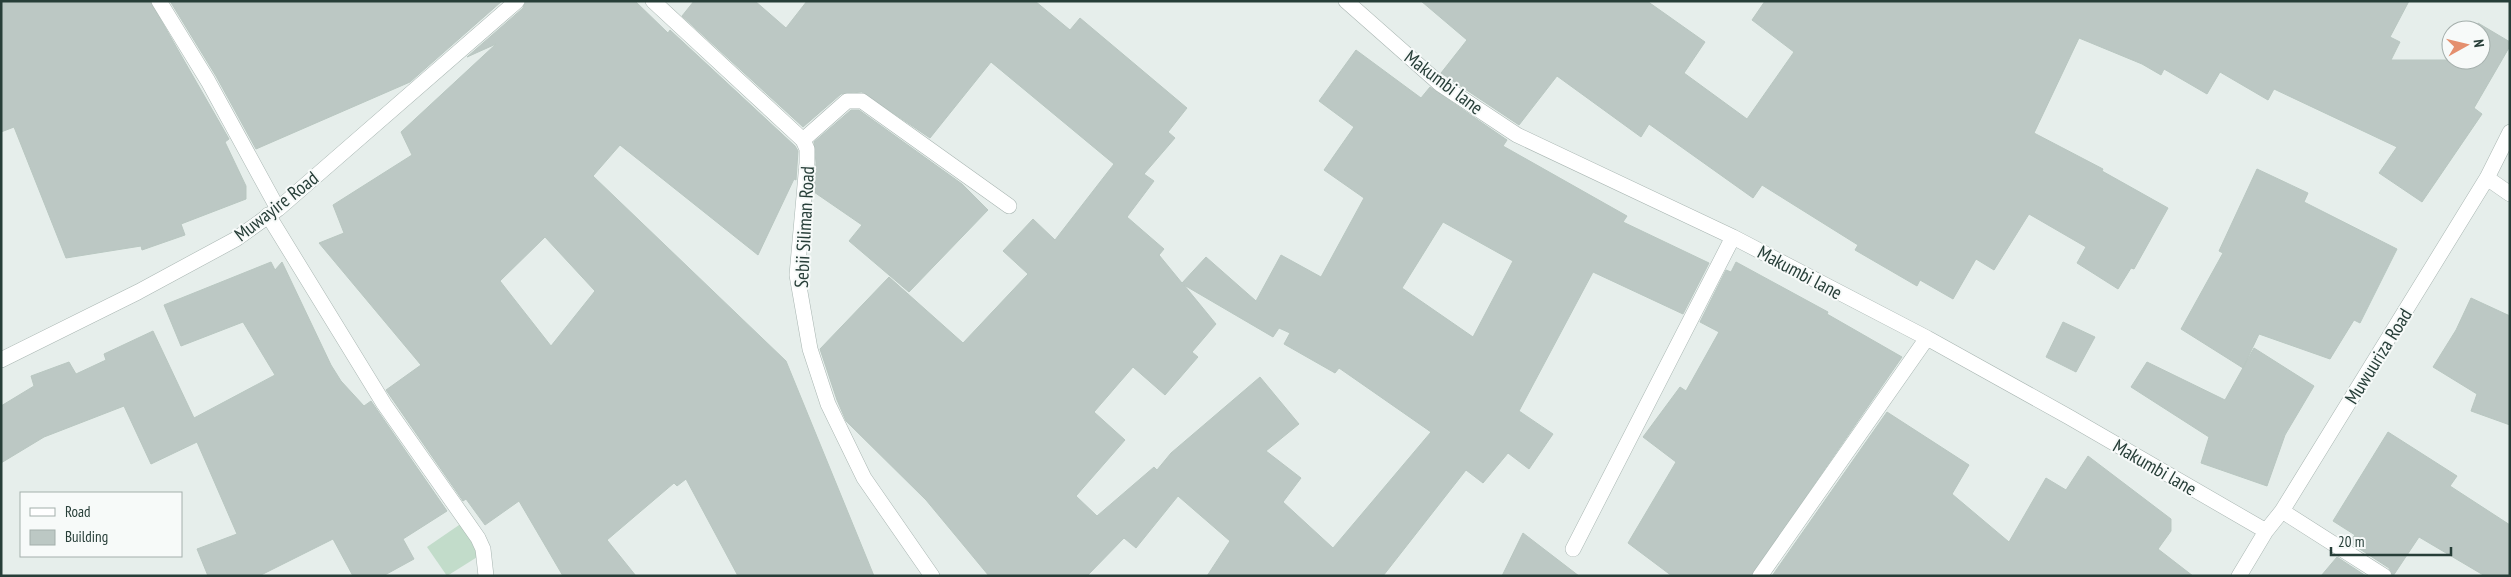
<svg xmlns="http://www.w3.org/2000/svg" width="2511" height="577" viewBox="0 0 2511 577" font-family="'PT Sans Narrow',sans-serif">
  <rect width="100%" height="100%" fill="#e6eeeb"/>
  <!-- green -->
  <path fill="#c2dcca" d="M462,523L482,554L447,576L427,547Z"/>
  <!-- building -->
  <path fill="#bcc8c4" stroke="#b9c7c1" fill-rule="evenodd" d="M1,1H150L229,139L225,142L246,186V199L181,224L185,235L142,250L141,246L66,258L14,127L1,132Z
    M170,1H502L410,82L256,149L216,76Z
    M526,1H635L668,33L670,30L795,146L798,151L796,180L794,179L758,255L620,145L593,176L786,361L874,576H738L686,479L677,486L674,483L607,540L636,576H563L519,501L485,525L466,499L463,501L386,390L421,365L319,243L344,233L333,205L412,155L401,132L496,44L467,57L523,8ZM545,237L595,291L551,346L500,281Z
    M694,1H755L786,28L807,1H1035L1070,30L1080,18L1187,108L1168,132L1175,138L1144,174L1154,181L1127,217L1164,249L1159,255L1182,283L1206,257L1256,301L1281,255L1321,277L1364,198L1324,170L1354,127L1319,101L1356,50L1421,98L1430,87L1507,140L1503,146L1627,216L1623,222L1709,263L1683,314L1593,272L1519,411L1553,434L1529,469L1508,453L1483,483L1466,470L1383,576H1207L1230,541L1178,496L1136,548L1124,538L1087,576H989L926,500L846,421L837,400L820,349L889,277L963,343L1028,274L1003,251L1033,219L1055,240L1114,164L991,62L930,138L862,92L841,94L803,127L682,16ZM1443,222L1513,261L1473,337L1402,288ZM1184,285L1273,337L1279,328L1290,333L1284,344L1335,373L1339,368L1431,432L1333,548L1283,502L1301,478L1266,451L1299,424L1260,377L1171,453L1157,470L1154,467L1097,516L1076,496L1125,440L1094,412L1133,367L1165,395L1198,357L1192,352L1216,324Z
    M1421,1H1647L1705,42L1684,73L1747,119L1794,52L1752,20L1765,1H2409L2390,37L2400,42L2391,60H2481V30H2474L2478,23L2510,42V46L2474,108L2482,114L2422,202L2379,173L2397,147L2274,89L2268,100L2220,72L2207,94L2164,69L2161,75L2142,64L2079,38L2034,133L2103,169L2102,171L2168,208L2134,269L2131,268L2118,289L2077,263L2086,247L2029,214L1994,270L1976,259L1953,299L1920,280L1917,286L1855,250L1858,245L1762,185L1753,198L1649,124L1641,137L1557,76L1519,125L1441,73L1467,40Z
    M851,110H859L962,184L988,210L909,292L849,241L862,225L814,192L816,163L814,142Z
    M2257,169L2308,193L2304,202L2397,249L2360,323L2354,320L2330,359L2259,334L2243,368L2181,329L2223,253L2219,251Z
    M271,262L275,270L282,262L331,365L341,381L364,406L371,401L447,511L403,539L414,559L383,576H353L333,539L259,576H208L197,549L237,534L197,442L151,464L124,406L44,437L1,463V406L34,386L31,376L69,362L76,374L106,360L104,354L153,331L194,418L275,375L243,322L181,346L164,305Z
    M1736,262L1828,312L1827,314L1902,357L1751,576H1672L1628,543L1676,462L1643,437L1680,387L1686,391L1719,332L1700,322L1726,270L1731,272Z
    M2471,298L2510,316V425L2471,411L2477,394L2433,367L2456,330Z
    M2063,322L2095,337L2076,372L2046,357Z
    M2254,348L2314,386L2285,435L2267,486L2201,463L2209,437L2131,387L2147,362L2225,400Z
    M1887,412L1969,465L1952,494L2009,542L2046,478L2066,490L2088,456L2171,519V531L2158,549L2193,576H1772Z
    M2388,432L2457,476L2450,486L2510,525V576H2485L2419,537L2393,576L2389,568L2349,542L2355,535L2333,521Z
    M1523,533L1579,576H1502Z
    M2337,557L2366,576H2321Z"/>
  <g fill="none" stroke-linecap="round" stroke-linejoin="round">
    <!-- minor casing -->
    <g stroke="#a9b6b2" stroke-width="16">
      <path id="minor" d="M159,1L208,81L278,209
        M653,1L803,140L807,149V163L797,275L810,349L828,404L864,478L932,576
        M1346,1L1440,84L1517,135L1733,237L1927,338L2069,417L2266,531
        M803,140L847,101H862L1009,206
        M2487,178L2510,194
        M268,215L384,404L478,538L483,549L486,576
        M1,360L138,292L236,239L278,209L517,1
        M2282,511L2384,576
        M1573,549L1733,237
        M1760,576L1927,338
        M2239,576L2266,531L2282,511L2487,178L2510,132"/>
    </g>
    <!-- minor -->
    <use href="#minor" stroke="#fff" stroke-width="15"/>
  </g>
  <g text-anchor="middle" stroke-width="4" stroke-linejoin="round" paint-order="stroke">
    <!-- street labels -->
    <g font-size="19" fill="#273e38" stroke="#f7faf9">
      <text transform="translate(1444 82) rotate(37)" y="7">Makumbi lane</text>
      <text transform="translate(276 206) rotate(-38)" y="7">Muwayire Road</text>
      <text transform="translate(804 227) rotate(-87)" y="7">Sebii Siliman Road</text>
      <text transform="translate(1800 272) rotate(28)" y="7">Makumbi lane</text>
      <text transform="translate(2378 356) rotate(-58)" y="7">Muwuuriza Road</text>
      <text transform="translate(2155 467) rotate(30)" y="7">Makumbi lane</text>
    </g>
  </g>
  <!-- border -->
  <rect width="2511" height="577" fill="none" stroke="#273e38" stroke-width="5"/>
  <!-- legend -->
  <rect x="20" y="492" width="162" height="65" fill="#f7faf9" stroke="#a4afac"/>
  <rect x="30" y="508" width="25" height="8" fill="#ffffff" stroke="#a4afac"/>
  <text x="65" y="517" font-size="15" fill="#273e38">Road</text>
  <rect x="30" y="530" width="25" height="15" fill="#bcc8c4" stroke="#a4afac"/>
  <text x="65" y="542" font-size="15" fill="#273e38">Building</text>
  <!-- north arrow -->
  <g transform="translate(2466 45) rotate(82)"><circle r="24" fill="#f7faf9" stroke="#a4afac"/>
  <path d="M0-4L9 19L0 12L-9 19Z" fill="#e48f6e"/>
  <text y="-8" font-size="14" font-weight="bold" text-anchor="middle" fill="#273e38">N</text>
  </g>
  <!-- scale -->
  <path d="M2331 547v8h120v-8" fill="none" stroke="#273e38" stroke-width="2.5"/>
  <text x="2338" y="547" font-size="15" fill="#273e38" stroke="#f7faf9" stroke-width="4" paint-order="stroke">20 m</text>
</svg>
